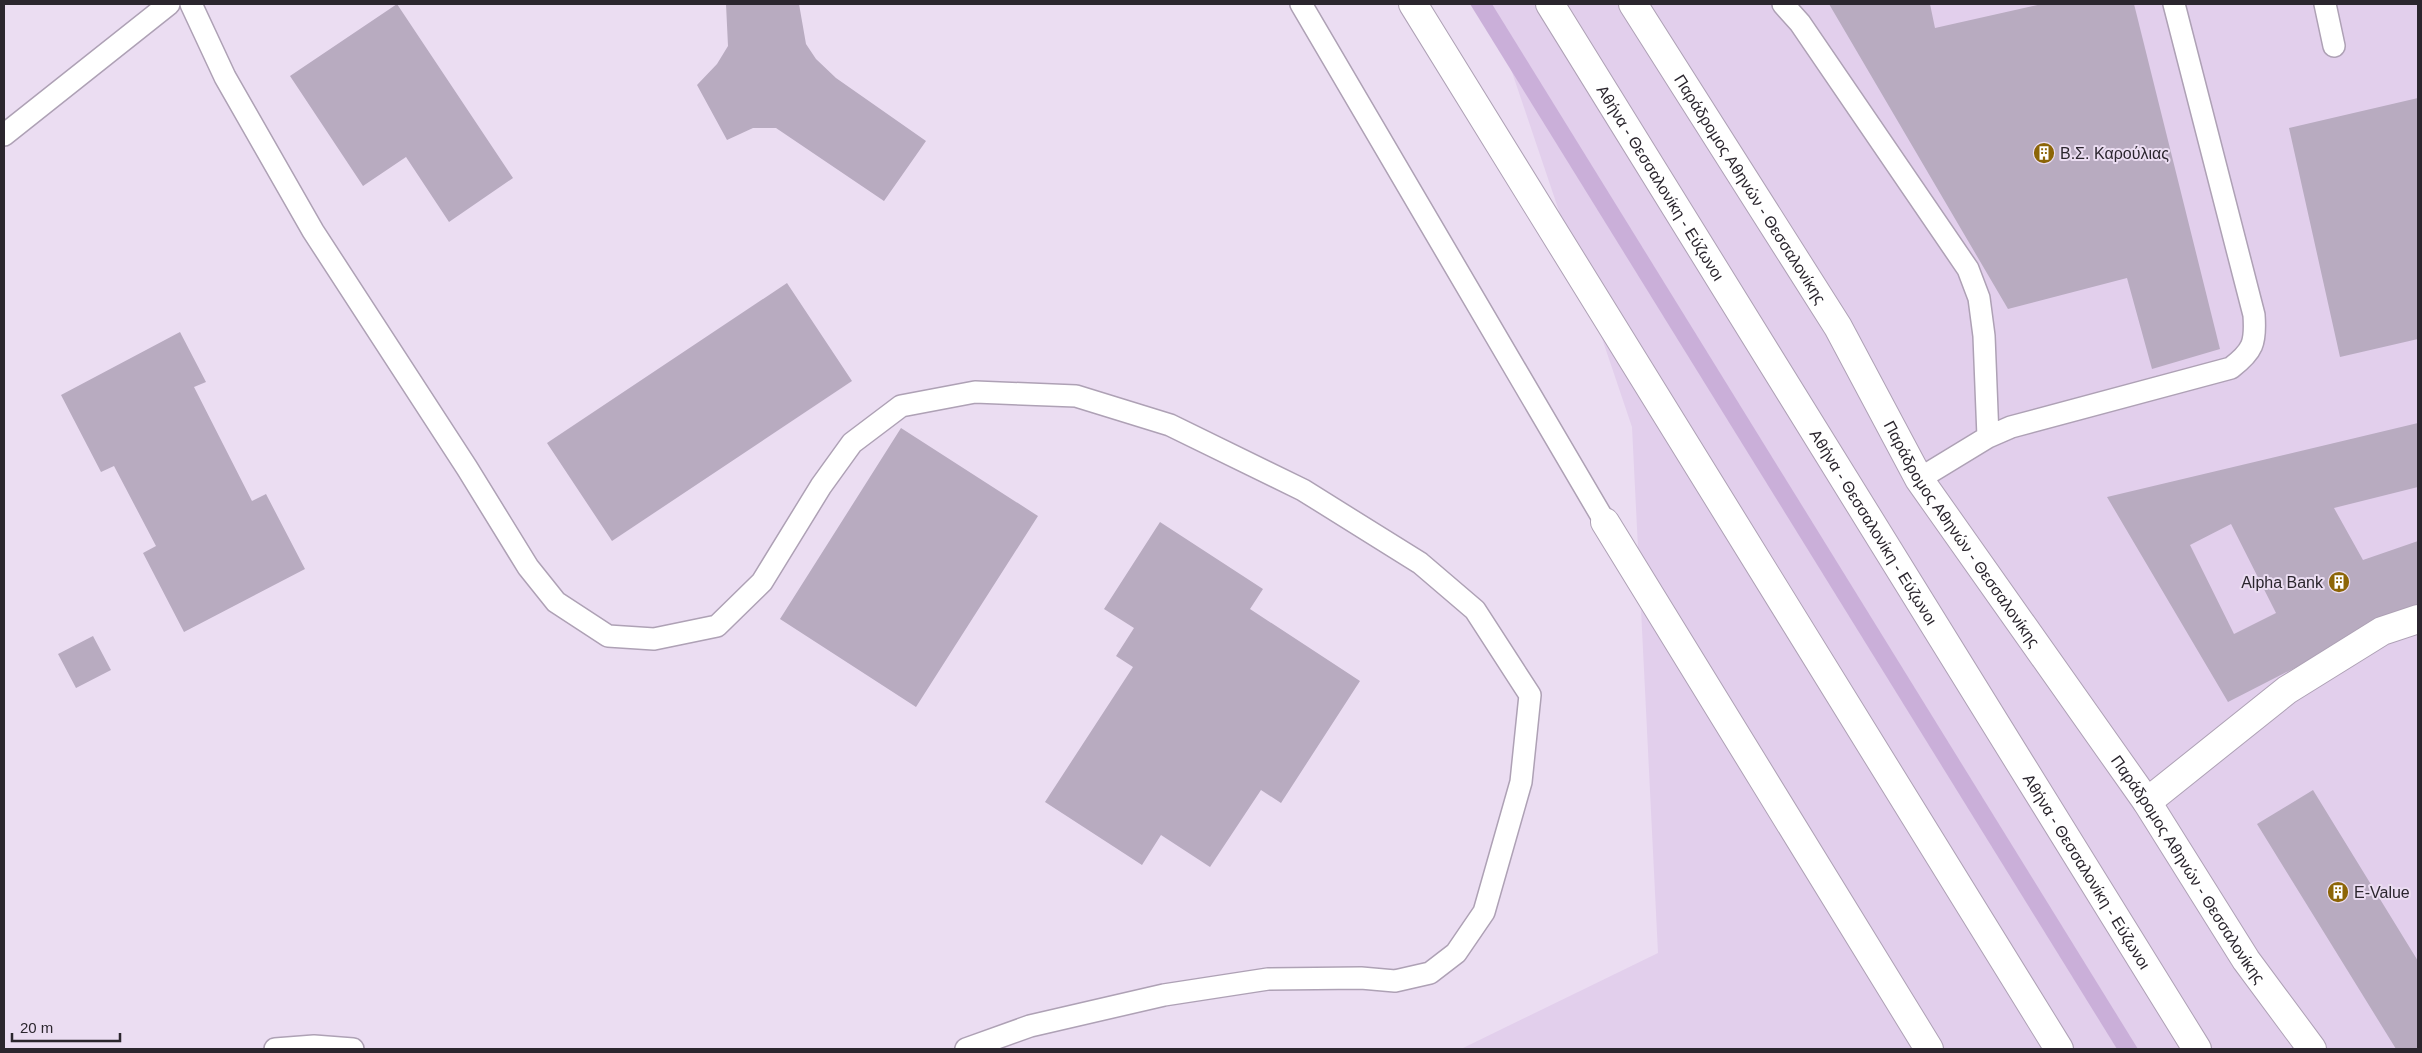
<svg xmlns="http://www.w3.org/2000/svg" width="2422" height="1053" viewBox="0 0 2422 1053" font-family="Arial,sans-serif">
  <rect width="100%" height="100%" fill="#ebddf2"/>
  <!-- built -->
  <path fill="#e2cfec" d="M1489,4H2418V1049H1461L1658,953L1632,427Z"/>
  <!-- green -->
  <path fill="#caafd9" d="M1470,4H1492L2138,1049H2117Z"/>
  <!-- building -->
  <path fill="#b8abc0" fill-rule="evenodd" d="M397,4L513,178L449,222L406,157L363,186L290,76Z
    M726,4H799L806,44L816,59L836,78L926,141L884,201L776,128H753L727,140L697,85L717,64L728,46Z
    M1829,4H1930L1935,28L2042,4H2134L2220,349L2152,369L2127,278L2008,309Z
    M2418,98V339L2340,357L2289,128Z
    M787,283L852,381L612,541L547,443Z
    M180,332L206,382L194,387L252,501L266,494L305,569L184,632L143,553L156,546L114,466L101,472L61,395Z
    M2418,423V487L2334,508L2363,560L2418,541V605L2228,702L2107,497ZM2231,524L2276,613L2234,634L2190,545Z
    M901,428L1038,516L916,707L780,619Z
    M1160,522L1263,589L1250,609L1360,681L1281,803L1261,790L1210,867L1161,835L1142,865L1045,802L1133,667L1116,656L1134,628L1104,609Z
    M93,636L111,670L76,688L58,654Z
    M2313,790L2418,961V1049H2396L2257,824Z"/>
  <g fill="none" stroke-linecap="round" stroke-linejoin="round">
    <!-- lane casing -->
    <g stroke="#aea1b5" stroke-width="24">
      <path id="lane" d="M191,4L225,77L313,231L467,468L528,567L556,602L608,636L654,639L717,626L762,582L821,486L852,443L901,406L975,392L1076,396L1170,425L1303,490L1420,563L1475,610L1530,695L1521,782L1484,912L1456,953L1430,973L1395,981L1361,978L1268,979L1164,995L1030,1026L966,1049
        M1301,4L1605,522
        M1783,4L1800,23L1968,269L1979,298L1984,336L1988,437L1919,479
        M2325,4L2334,46
        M4,135L169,4
        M1988,437L2011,427L2231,368C2253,351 2256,343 2254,315L2174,4
        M275,1049L314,1046L353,1049"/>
    </g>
    <!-- street casing -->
    <g stroke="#aea1b5" stroke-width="30">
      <path id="street" d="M1605,522L1929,1049
        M2147,802L2287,690L2382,631L2418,619"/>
    </g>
    <!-- secondary casing -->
    <g stroke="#aea1b5" stroke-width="30">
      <g id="secondary">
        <path id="s1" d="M1633,4L1838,327L1919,479L2147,802L2246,960L2312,1049"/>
      </g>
    </g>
    <!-- highway casing -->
    <g stroke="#aea1b5" stroke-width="30">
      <g id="highway">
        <path d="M1413,4L2059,1049"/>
        <path id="s2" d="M1550,4L2197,1049"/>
      </g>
    </g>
    <!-- lane -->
    <use href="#lane" stroke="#fff" stroke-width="21"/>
    <!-- street -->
    <use href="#street" stroke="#fff" stroke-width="28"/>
    <!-- secondary -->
    <use href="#secondary" stroke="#fff" stroke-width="28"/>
    <!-- highway -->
    <use href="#highway" stroke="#fff" stroke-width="28"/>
  </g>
  <!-- icons -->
  <defs>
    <g id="building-disc" transform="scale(1.125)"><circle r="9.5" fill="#8c6507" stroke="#ebddf2"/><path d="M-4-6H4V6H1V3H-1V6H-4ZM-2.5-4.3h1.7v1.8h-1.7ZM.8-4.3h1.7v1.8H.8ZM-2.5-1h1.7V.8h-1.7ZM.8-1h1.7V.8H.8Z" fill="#fff"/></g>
  </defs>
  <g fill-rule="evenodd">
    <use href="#building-disc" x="2044" y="153"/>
    <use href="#building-disc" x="2339" y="582"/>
    <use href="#building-disc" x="2338" y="892"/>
  </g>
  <g text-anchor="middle" stroke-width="4" stroke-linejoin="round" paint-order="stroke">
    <!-- poi labels -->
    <g font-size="16" fill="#2b262e" stroke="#ebddf2" text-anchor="start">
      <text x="2060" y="159">Β.Σ. Καρούλιας</text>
      <text x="2323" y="588" text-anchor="end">Alpha Bank</text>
      <text x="2354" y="898">E-Value</text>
    </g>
    <!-- street labels -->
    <g font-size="16" fill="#2b262e" stroke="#ebddf2">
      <text dy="6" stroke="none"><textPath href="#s2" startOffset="210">Αθήνα - Θεσσαλονίκη - Εύζωνοι</textPath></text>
      <text dy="6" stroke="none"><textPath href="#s1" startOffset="219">Παράδρομος Αθηνών - Θεσσαλονίκης</textPath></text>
      <text dy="6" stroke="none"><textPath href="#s2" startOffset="615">Αθήνα - Θεσσαλονίκη - Εύζωνοι</textPath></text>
      <text dy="6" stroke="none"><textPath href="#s1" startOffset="624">Παράδρομος Αθηνών - Θεσσαλονίκης</textPath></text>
      <text dy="6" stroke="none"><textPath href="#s1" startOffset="1029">Παράδρομος Αθηνών - Θεσσαλονίκης</textPath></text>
      <text dy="6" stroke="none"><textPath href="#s2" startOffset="1020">Αθήνα - Θεσσαλονίκη - Εύζωνοι</textPath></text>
    </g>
  </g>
  <!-- border -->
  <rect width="2422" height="1053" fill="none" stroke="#2b262e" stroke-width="10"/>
  <!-- scale -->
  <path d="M12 1033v8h108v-8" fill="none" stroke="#2b262e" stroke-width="2.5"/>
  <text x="20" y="1033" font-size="15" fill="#2b262e" stroke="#ebddf2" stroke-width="4" paint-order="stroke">20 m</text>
</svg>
